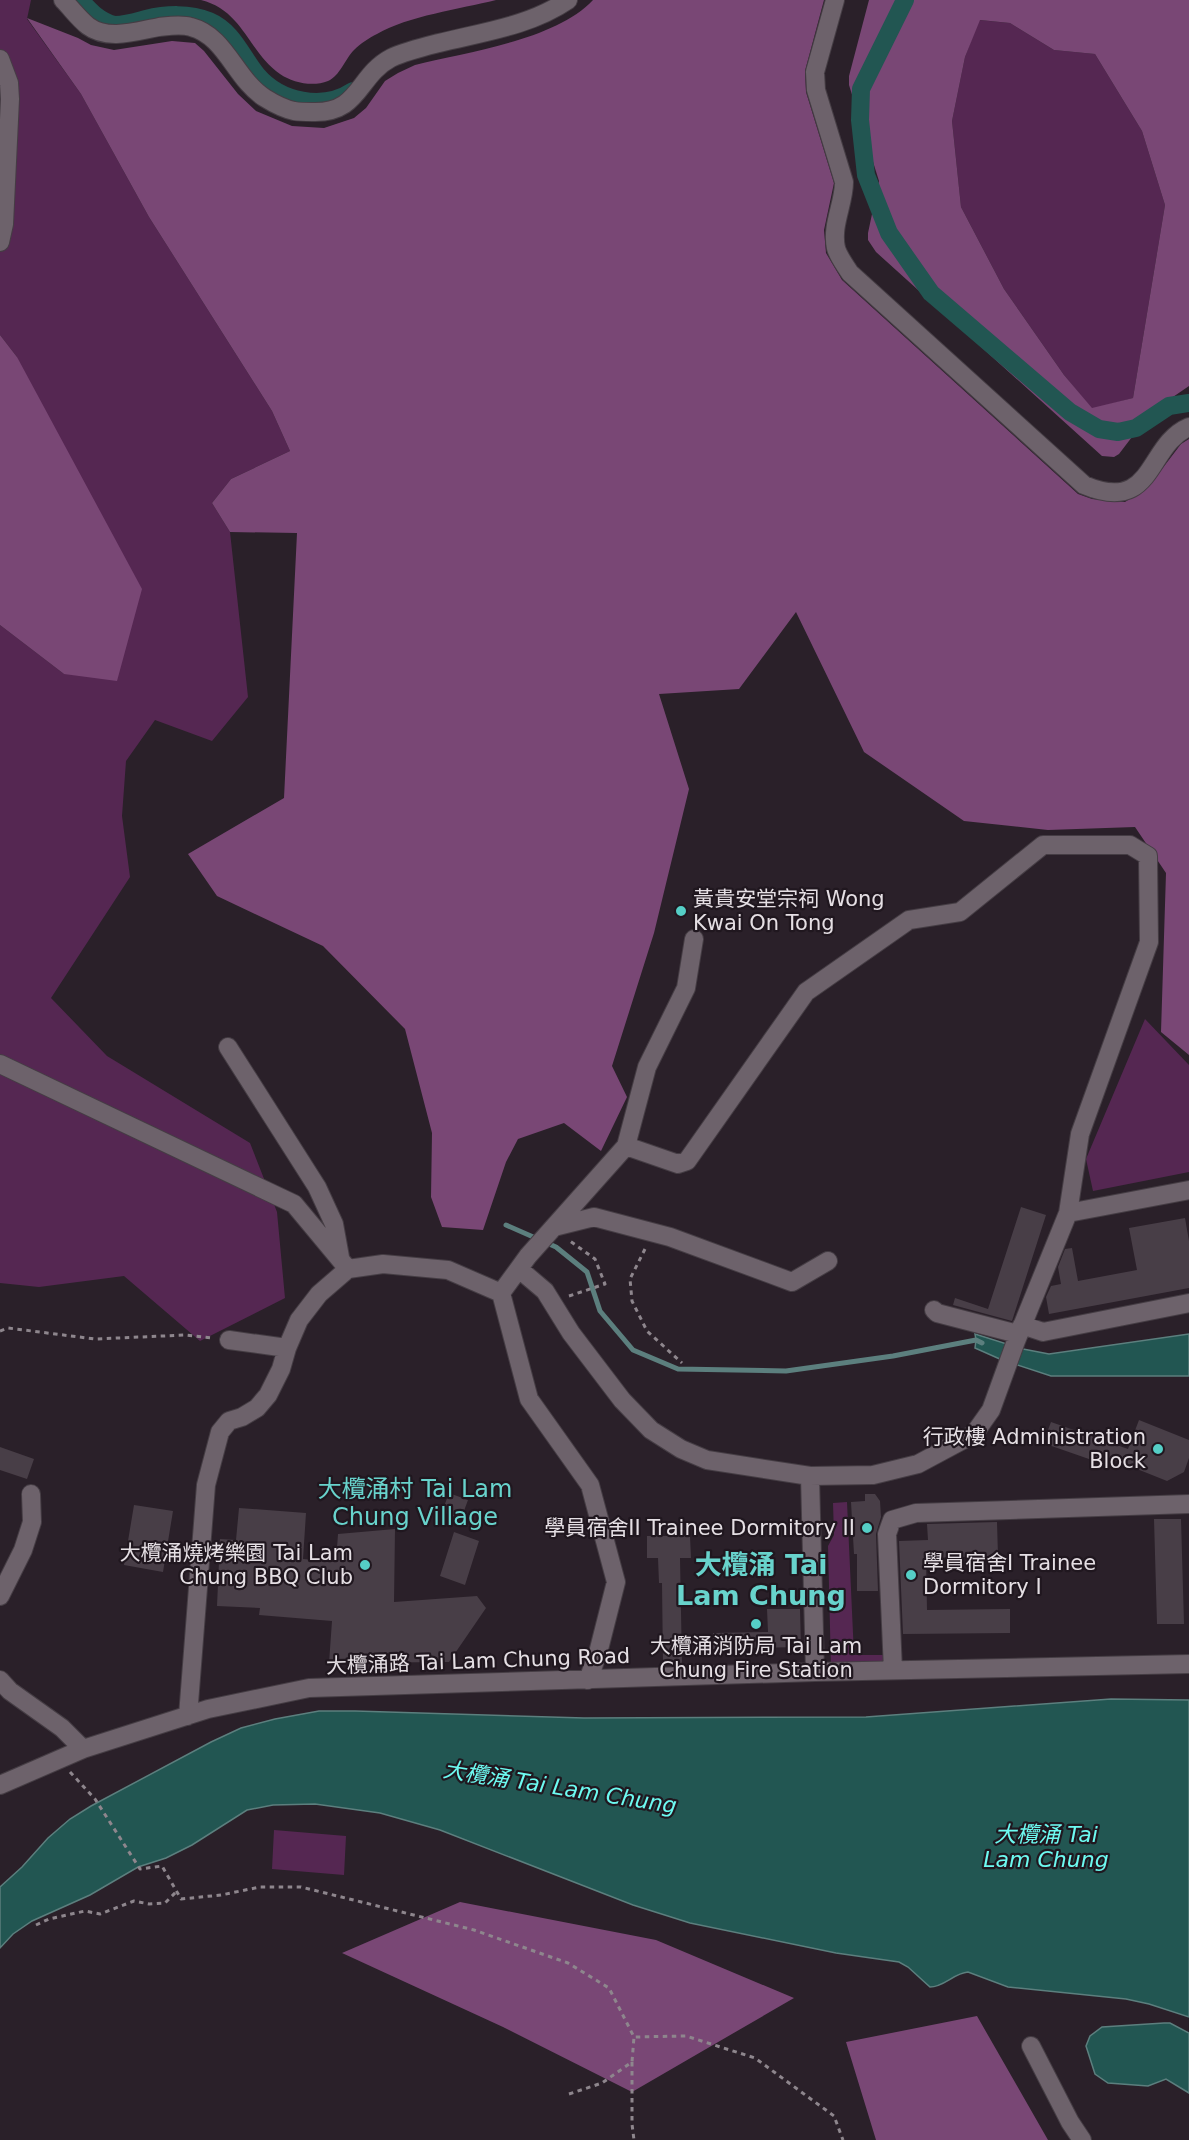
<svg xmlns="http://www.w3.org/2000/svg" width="1189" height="2140" viewBox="0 0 1189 2140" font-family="'DejaVu Sans','Noto Sans TC',sans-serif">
  <rect width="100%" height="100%" fill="#2a2029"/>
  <!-- green -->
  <path fill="#552752" d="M0,0H31L27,19L81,94L149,217L272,411L290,451L231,479L212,503L230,532L248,697L212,741L155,720L126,761L122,816L130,877L51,998L107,1056L250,1143L277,1212L285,1298L200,1341L124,1276L39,1287L0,1283V625L64,674L17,357L0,335Z
    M979,20L1010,23L1054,50L1095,54L1142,131L1165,205L1133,398L1092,409L1064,375L1004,289L961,207L952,121L965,57Z
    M1145,1019L1189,1065V1172L1093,1191L1086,1159Z
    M847,1502L854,1655H884V1666L831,1668L828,1546L834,1535L833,1503Z
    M274,1830L346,1836L344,1875L272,1869Z"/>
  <!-- forest -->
  <path fill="#794775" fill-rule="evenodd" d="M201,0H496C460,9 408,16 377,34C369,38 360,44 354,50C345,59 340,76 328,81C313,87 293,83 280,74C248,52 244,11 201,0Z
    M593,0H824L805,71L806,92L834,183L824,230L826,253L842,280L1078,494L1092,499L1125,502L1149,486L1181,444L1189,439V1055L1161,1032L1166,873L1135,827L1048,830L964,821L864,752L796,612L739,689L659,694L689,789L654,933L612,1066L627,1097L601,1151L564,1123L518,1139L506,1162L483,1230L442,1227L431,1197L432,1133L405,1029L323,946L217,896L188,854L284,798L297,533L230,532L212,503L231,479L290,451L272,411L149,217L81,94L27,18L78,38L91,45L114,50L172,41L195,43L204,51L238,94L256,111L292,126L324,128L354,118L366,108L385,81L398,73L415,65C467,52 556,40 593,0Z
    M869,0H1189V386L1151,412L1119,454L1114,457L1102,456L876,252L868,240V233L879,181L849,85V76ZM980,20L1010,23L1054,50L1095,54L1142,131L1165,205L1133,398L1092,408L1064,375L1004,289L961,207L952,121L965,57Z
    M0,335L17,357L142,589L117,681L64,674L0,625Z
    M460,1902L656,1940L794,1998L632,2092L503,2027L342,1953Z
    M977,2016L1048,2140H876L846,2042Z"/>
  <!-- water -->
  <path fill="#225652" stroke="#5c7f7e" stroke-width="1.5" d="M975,1334L1023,1349L1049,1354L1189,1334V1376H1051L1002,1360L975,1348L976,1340Z
    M1111,1699L1189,1700V2017L1149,2004L1126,1999L1008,1987L968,1972C954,1973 944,1987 930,1987L908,1967L899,1962L836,1953L690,1923L633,1905L440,1830L380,1813L315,1804L273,1805L247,1810L192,1845L166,1858L138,1867L90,1895L32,1921L13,1934L0,1948V1887L22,1867L48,1838L70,1819L91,1806L211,1742L241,1728L275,1719L319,1711H355L584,1718L866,1717Z
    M1164,2023H1170L1189,2033V2093L1166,2079L1148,2086L1108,2083L1095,2074L1086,2046L1090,2036L1102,2027Z"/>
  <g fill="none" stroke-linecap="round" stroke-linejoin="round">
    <!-- stream -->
    <path stroke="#5c7f7e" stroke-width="5" d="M506,1225L556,1247L587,1272L600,1311L633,1350L678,1369L786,1371L893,1356L976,1340L982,1343"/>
    <!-- canal -->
    <path stroke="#225652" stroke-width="18" d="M80,0C90,11 100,22 115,25C126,25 135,22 146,19C166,14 190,13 209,21C233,31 242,57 257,75C280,102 323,111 353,91
      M905,0L861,89L860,120L866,175L889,233L931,293L1070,412L1099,429L1118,432L1136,428L1169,406L1189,403"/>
  </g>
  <!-- building -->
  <path fill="#483e47" d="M1021,1207L1046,1215L1012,1321L953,1305L955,1298L988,1309Z
    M1185,1218L1189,1241V1288L1049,1314L1046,1297L1051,1286L1061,1284L1058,1267L1065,1249L1072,1248L1078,1281L1137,1270L1129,1228Z
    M1139,1420L1189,1440V1458L1184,1472L1167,1481L1112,1459L1109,1466L1043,1443L1051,1422L1128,1449Z
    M0,1447L34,1459L27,1479L0,1470Z
    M449,1493L468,1500L461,1519L442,1512Z
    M865,1494H875L880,1501L881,1517L876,1534L878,1591H857V1554H854L851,1502L865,1501Z
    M134,1505L173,1511L163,1572L124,1565Z
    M239,1508L306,1513L303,1559L336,1562L338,1534L395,1529L394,1602L477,1596L486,1608L449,1662L329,1663L332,1621L259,1615L260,1608L217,1606L220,1539L236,1540Z
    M1154,1519H1181L1184,1624H1157Z
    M997,1522L998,1556L926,1558L927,1610L1010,1609V1633L903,1634L899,1541L928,1540L927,1524Z
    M454,1532L479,1541L465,1585L440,1576Z
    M647,1536H690L691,1558H680L682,1665H663L662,1583H659L658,1558H647Z
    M767,1609H800L801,1647L743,1648V1654H726V1649H713V1633L768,1632Z"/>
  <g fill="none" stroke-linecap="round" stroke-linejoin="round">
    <!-- minor casing -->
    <g stroke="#453d44" stroke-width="20">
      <path id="minor" d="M63,0C71,8 79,19 88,26C108,41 137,31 159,27C169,26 181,24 191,27C226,36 235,79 265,98C273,103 285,109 294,111C300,112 307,112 312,112C360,114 357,76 391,58C406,51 423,47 439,43C483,32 530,26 568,0
        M835,0L815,72L816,90L844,182C844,204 831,225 836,248C838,256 845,265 850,273L1084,485C1155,515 1146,445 1189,427
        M0,59L9,83L10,99L4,224L0,242
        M228,1047L317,1187L334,1224L340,1257
        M0,1064L294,1204L348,1269L383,1264L448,1270L501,1293
        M1068,1213L1189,1190
        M554,1227L594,1217L670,1237L792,1282L828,1261
        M519,1269L545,1291L571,1333L622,1400L651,1430L681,1449L707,1460L810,1476L873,1475L918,1464L974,1434L991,1410L1016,1341L1068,1213L1080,1134L1149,942L1148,856L1130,845H1043L960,912L909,920L806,992L687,1161L678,1164L626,1146
        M934,1310L937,1313L1018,1334
        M1022,1325L1043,1332L1189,1303
        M229,1340L287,1348
        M810,1476L815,1672
        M0,1596L23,1550L32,1522L31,1494
        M893,1670L887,1534L892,1520L916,1513L1189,1504
        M0,1680L10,1691L62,1728L83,1749
        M588,1680L598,1653L616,1582L590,1485L529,1399L501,1293L528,1256L626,1146L647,1067L686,988L694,939
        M188,1716L206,1485L220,1432L229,1421L242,1417L257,1408L268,1395L281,1369L287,1348L299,1320L319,1294L348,1269
        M0,1785L83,1749L208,1709L309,1688L815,1672L1189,1664
        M1031,2046L1070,2122L1082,2140"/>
    </g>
    <!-- path -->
    <path stroke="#8e868d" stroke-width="3" stroke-dasharray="4.5 4.5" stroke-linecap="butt" d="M645,1249L630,1279L632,1301L647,1331L682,1363
      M569,1296L605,1284L595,1259L570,1241
      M0,1331L8,1328L95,1339L185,1335L212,1338
      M70,1772L95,1799L140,1869L162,1866L181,1899L221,1895L260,1887H301L474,1930L568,1963L609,1988L634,2037L686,2036L755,2058L834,2116L843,2140
      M36,1925L49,1919L85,1911L100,1914L134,1901L149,1904L165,1903L176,1892
      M632,2062V2124L634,2140
      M569,2094L602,2083L632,2062L634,2037"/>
    <!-- minor -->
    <use href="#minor" stroke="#6d626b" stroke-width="18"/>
  </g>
  <!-- markers -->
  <g fill="#55cec6" stroke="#20171f" stroke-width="2">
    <circle cx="681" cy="911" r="6"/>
    <circle cx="1158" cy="1449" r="6"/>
    <circle cx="867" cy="1528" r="6"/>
    <circle cx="365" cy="1565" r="6"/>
    <circle cx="911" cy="1575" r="6"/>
    <circle cx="756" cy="1624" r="6"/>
  </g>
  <g text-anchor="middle" stroke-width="4.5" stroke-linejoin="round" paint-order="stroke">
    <!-- poi labels -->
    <g font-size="21" fill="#e5dfe4" stroke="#20171f" text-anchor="end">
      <text x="693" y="906" text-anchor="start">黃貴安堂宗祠 Wong<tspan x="693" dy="24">Kwai On Tong</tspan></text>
      <text x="1146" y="1444">行政樓 Administration<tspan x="1146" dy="24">Block</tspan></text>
      <text x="855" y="1535">學員宿舍II Trainee Dormitory II</text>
      <text x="353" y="1560">大欖涌燒烤樂園 Tai Lam<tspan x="353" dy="24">Chung BBQ Club</tspan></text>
      <text x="923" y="1570" text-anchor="start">學員宿舍I Trainee<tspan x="923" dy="24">Dormitory I</tspan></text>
      <text x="756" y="1653" text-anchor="middle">大欖涌消防局 Tai Lam<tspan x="756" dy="24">Chung Fire Station</tspan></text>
    </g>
    <!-- street labels -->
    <g font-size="21" fill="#e5dfe4" stroke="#20171f">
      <text transform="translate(478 1661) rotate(-2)" y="7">大欖涌路 Tai Lam Chung Road</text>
    </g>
    <!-- water labels -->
    <g font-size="22" font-style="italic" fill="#6dfaf1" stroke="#20171f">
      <text transform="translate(560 1787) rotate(9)" y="8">大欖涌 Tai Lam Chung</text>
      <text x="1046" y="1842">大欖涌 Tai<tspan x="1046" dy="25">Lam Chung</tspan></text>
    </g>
    <!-- quarter labels -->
    <g font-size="24" fill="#68d3cc" stroke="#20171f">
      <text x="415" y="1497">大欖涌村 Tai Lam<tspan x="415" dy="28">Chung Village</tspan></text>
    </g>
    <!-- district labels -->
    <g font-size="27" font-weight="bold" fill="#68d3cc" stroke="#20171f">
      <text x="761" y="1574">大欖涌 Tai<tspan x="761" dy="31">Lam Chung</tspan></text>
    </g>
  </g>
</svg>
